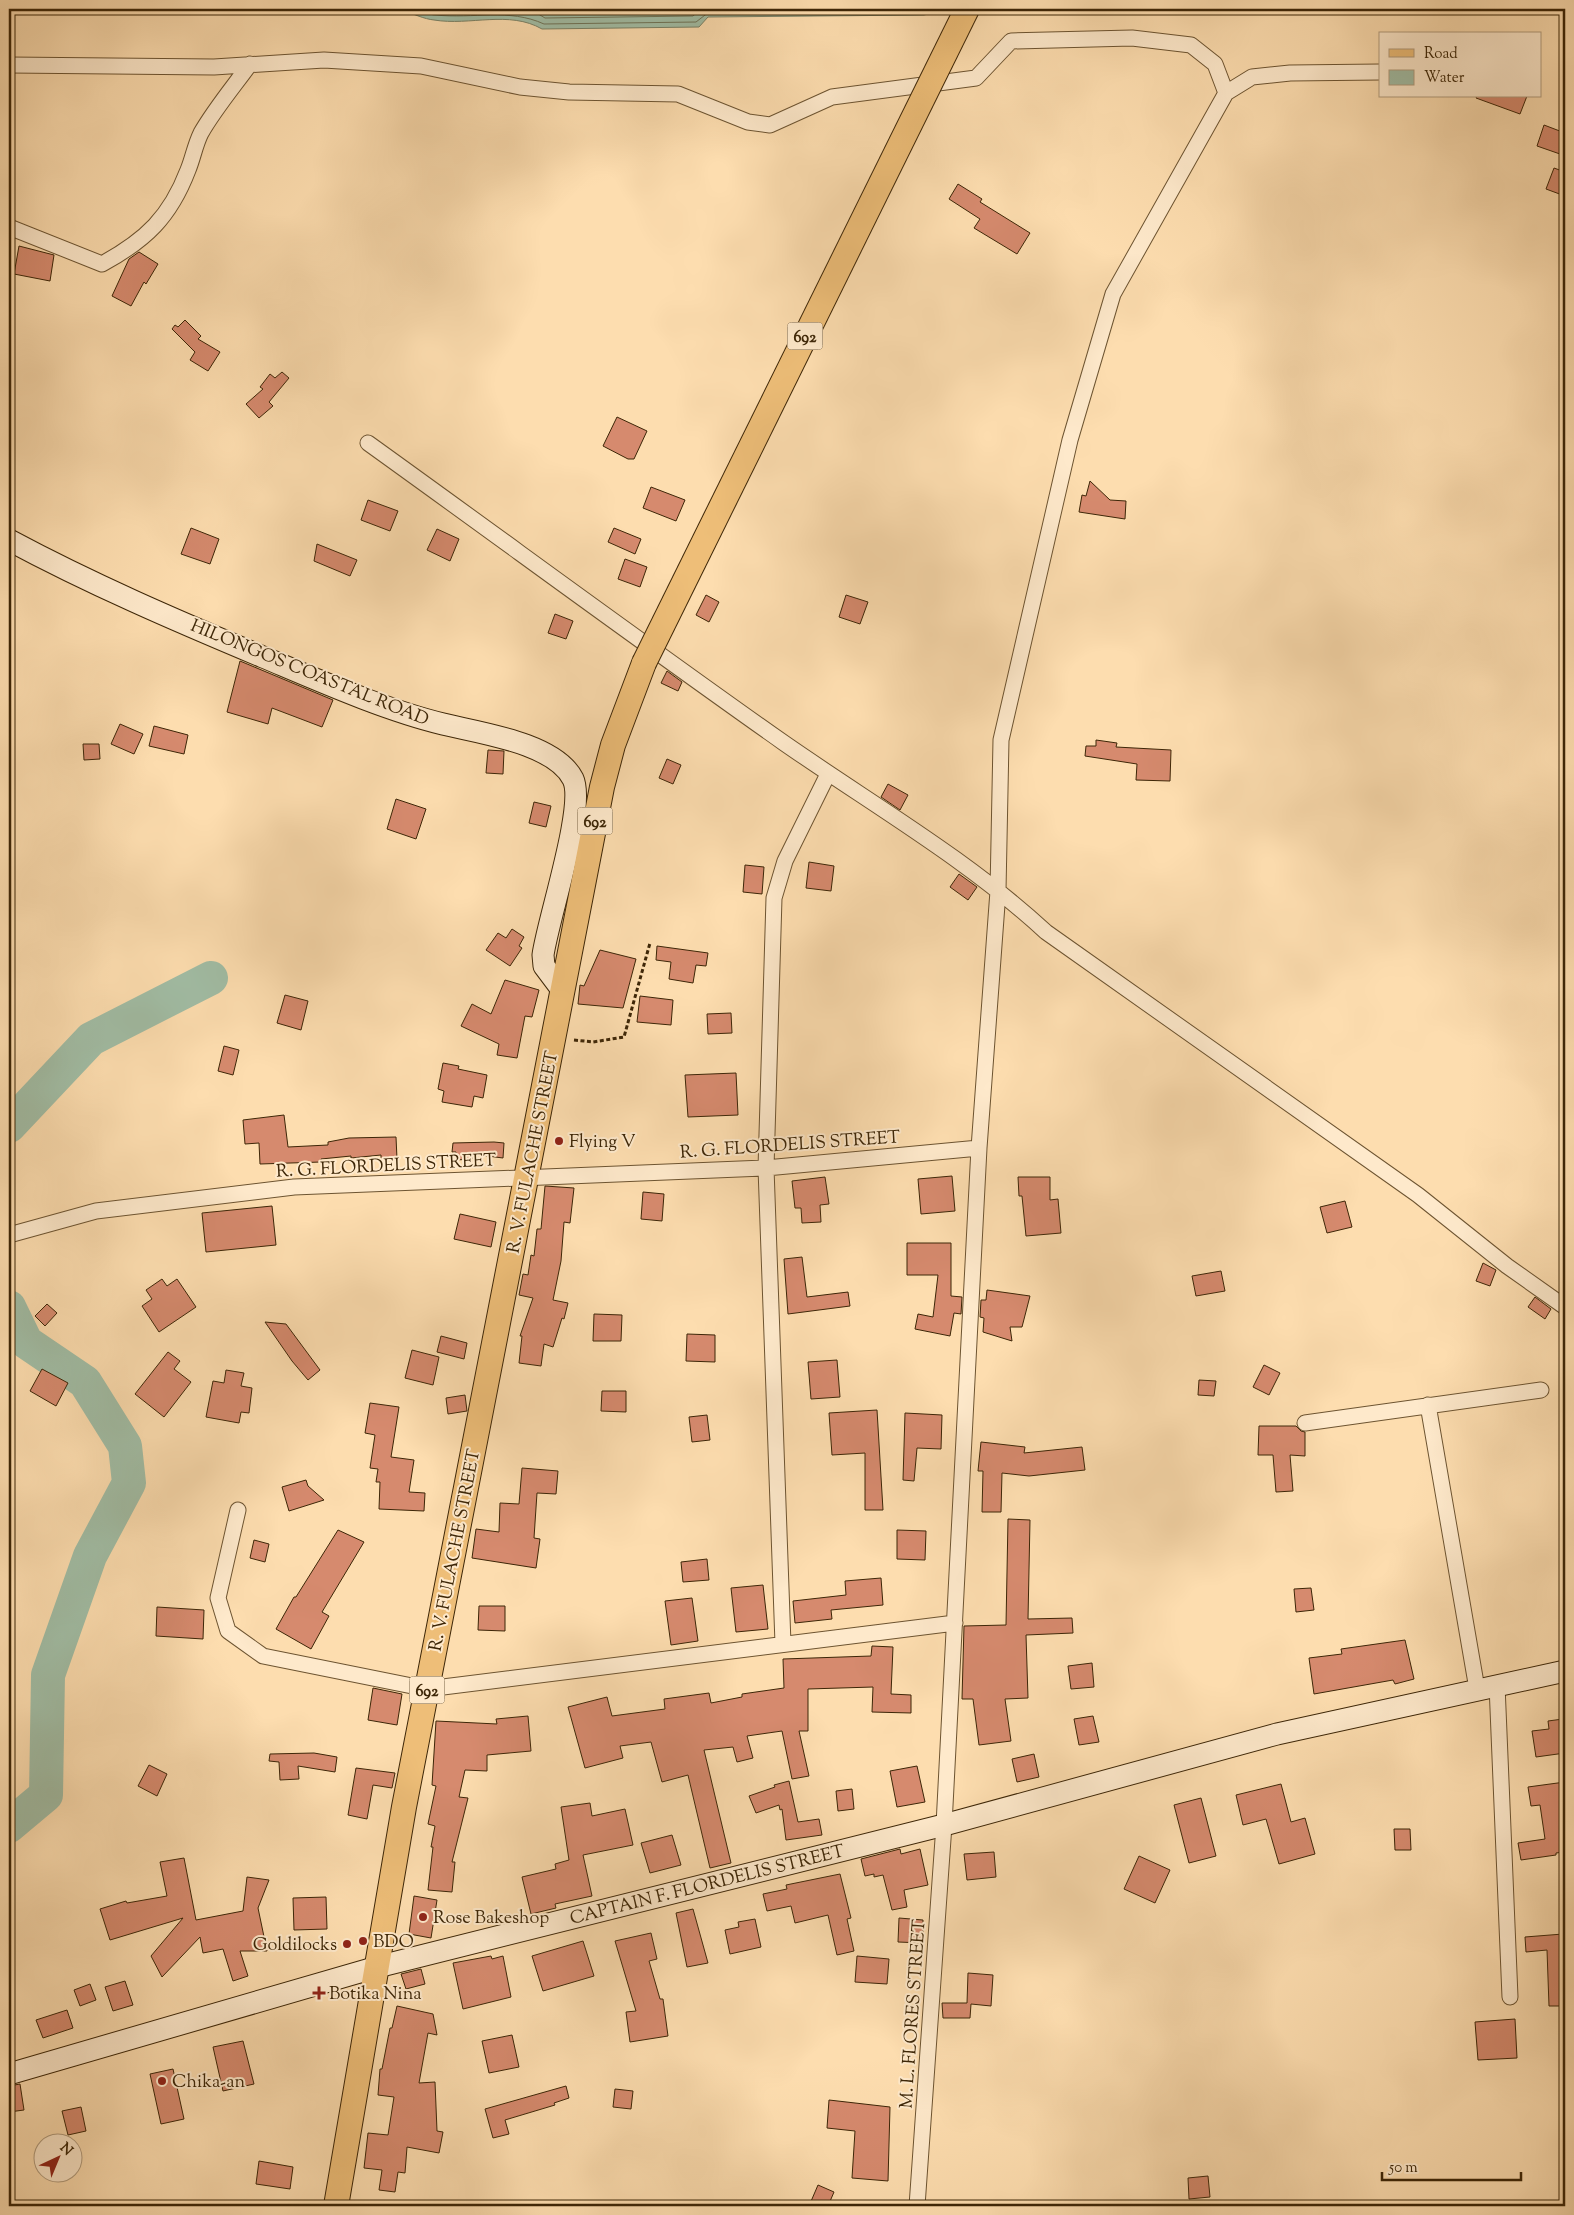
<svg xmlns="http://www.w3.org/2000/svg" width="1574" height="2215" viewBox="0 0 1574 2215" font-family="'Sorts Mill Goudy',serif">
  <rect width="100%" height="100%" fill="#fdddaf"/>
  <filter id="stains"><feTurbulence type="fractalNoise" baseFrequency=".004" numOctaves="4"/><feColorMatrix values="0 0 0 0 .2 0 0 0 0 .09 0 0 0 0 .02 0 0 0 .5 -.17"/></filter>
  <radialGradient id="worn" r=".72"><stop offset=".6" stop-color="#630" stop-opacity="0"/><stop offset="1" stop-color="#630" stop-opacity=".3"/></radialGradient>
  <!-- water -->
  <path fill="#a1bda5" stroke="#798166" d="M144,9H1062L1058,11L978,12L948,9L924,15L708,17L699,27L542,29C509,10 470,26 434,20C424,19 414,14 404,11L208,13L187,9L169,14H149Z"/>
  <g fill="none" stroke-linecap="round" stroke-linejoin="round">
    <!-- shore -->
    <path stroke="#6f7256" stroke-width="1" d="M414,9C421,11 429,15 436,15C473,19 509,8 544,24L696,22L709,12L927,9
      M516,9L535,12L545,18L693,16L701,9
      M544,9H660"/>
    <!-- river -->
    <path stroke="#a1bda5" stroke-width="34" d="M9,1126L91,1039L211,978
      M9,1307L26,1342L85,1382L125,1446L129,1483L90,1556L48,1675L46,1795L9,1826"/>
  </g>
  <!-- building -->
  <path fill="#d68a6e" stroke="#3d2607" d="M1477,96H1527L1520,114L1476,98Z
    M1544,125L1565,133L1560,154L1537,146Z
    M1554,168L1565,172V196L1546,189Z
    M958,184L982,199L980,202L1030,233L1017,254L974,228L980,219L949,199Z
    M19,246L54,255L50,281L14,274Z
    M139,252L158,264L146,284L144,282L131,306L112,296L129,259Z
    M185,320L201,336L198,339L220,352L208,371L190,360L195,352L172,329L175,325L178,327Z
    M282,372L289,378L269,402L273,406L259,418L246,404L263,389L260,387L270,374L275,378Z
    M617,417L647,431L634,459H628L603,446Z
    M1090,481L1110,500L1126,501L1125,519L1079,512L1082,495L1086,496Z
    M651,487L685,500L676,521L643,508Z
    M368,500L398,511L390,531L361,520Z
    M191,528L219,539L210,564L181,554Z
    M614,528L641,539L635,554L608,542Z
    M437,529L459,539L450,561L427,550Z
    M317,544L357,560L350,576L314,561Z
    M625,559L647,567L640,587L618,579Z
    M706,595L719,602L709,622L696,615Z
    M846,595L868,602L860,624L839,617Z
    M555,614L573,621L566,639L548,633Z
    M240,661L333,700L322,727L272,708L268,724L227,712Z
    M667,671L682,682L678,691L661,683Z
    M120,724L143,734L134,754L111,744Z
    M154,726L188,735L184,754L149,746Z
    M1096,740L1117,743L1116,747L1171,750L1170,781L1136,780L1137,764L1085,756L1086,746H1096Z
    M83,744H99L100,759L84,760Z
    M488,750L504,751L503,774L486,773Z
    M667,759L681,765L673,784L659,778Z
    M888,784L908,795L900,810L881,797Z
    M396,799L426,809L416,839L387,829Z
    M534,802L551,806L546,827L529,823Z
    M809,862L834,866L831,891L806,888Z
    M745,865L764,867L762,894L743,892Z
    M959,874L977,887L968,900L950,887Z
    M512,929L524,937L519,946L522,948L510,966L486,950L498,933L506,938Z
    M657,946L708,953L706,966L696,965L693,983L669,979L671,962L656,960Z
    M600,950L636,959L623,1008L578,1004L580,985L584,986Z
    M505,980L539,990L532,1017L525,1016L517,1058L497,1055L499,1044L461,1026L472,1004L491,1014Z
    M285,995L308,1001L301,1030L277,1023Z
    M640,996L673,1000L671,1025L637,1022Z
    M731,1013L732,1033L708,1034L707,1014Z
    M224,1046L239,1050L233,1075L218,1071Z
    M443,1063L459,1066L458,1069L487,1075L483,1098L474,1096L472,1107L442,1102L444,1091L438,1089Z
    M736,1073L738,1115L688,1117L685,1075Z
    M284,1115L288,1147L328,1145V1142L349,1138L396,1137L397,1159L381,1160V1155L351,1158V1156L321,1159V1162L260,1164L259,1143L245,1144L243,1120Z
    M494,1142L504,1143L503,1158L472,1154V1159L456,1160V1152H452L453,1143Z
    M952,1176L955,1211L921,1214L918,1179Z
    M825,1177L829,1204L820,1205L821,1222L802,1223L801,1208H795L792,1181Z
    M1018,1177H1050V1200L1058,1199L1061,1233L1026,1236L1022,1196H1019Z
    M545,1186L574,1188L570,1223L564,1222L561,1261L553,1300L568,1303L564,1319L562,1318L553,1347L544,1344L541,1366L519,1363L522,1336H520L533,1298L519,1295L523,1274L528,1275L531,1255L534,1256L537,1229H541Z
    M643,1192L664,1194L662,1221L641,1219Z
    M1345,1201L1352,1227L1327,1233L1320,1207Z
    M272,1206L276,1245L206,1252L202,1213Z
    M460,1214L496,1222L491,1247L454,1239Z
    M907,1243H951V1296L962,1297L961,1314L954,1313L950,1336L915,1329L918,1314L933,1317L938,1275H907Z
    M802,1257L807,1297L848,1292L850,1306L788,1314L784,1259Z
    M1483,1263L1496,1270L1490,1286L1476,1281Z
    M1221,1271L1225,1291L1196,1296L1192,1276Z
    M162,1279L167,1286L177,1279L196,1307L159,1332L142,1306L152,1299L146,1290Z
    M987,1290L1030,1296L1022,1327H1010L1012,1341L983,1332L984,1318L980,1317L981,1300H986Z
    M1535,1297L1551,1309L1545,1319L1528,1307Z
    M47,1304L57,1313L45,1326L35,1316Z
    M594,1314L622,1315L621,1341H593Z
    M265,1322L286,1324L320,1370L308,1380L292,1361Z
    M687,1334L715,1335V1362L686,1361Z
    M441,1336L467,1343L464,1359L437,1352Z
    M412,1350L439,1357L433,1385L405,1378Z
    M168,1352L180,1361L174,1369L191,1382L164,1417L135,1394Z
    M837,1360L840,1397L811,1399L808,1362Z
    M1264,1365L1280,1373L1269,1395L1253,1387Z
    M42,1369L68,1383L56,1406L30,1391Z
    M226,1370L244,1373L241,1386L252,1388L249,1413L241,1412L239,1423L206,1417L213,1381L224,1383Z
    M1199,1380L1216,1381L1214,1396L1198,1395Z
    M602,1391H626V1412L601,1411Z
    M465,1395L467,1411L448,1414L446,1398Z
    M370,1403L399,1407L391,1457L414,1460L409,1492L425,1493L424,1511L379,1509L380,1482H376L378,1469L370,1468L375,1435L365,1433Z
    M877,1410L883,1510H865V1453L832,1455L829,1413Z
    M905,1413L942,1415L941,1449L917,1448L914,1481L903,1480Z
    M707,1415L710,1440L692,1442L689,1417Z
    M1259,1426H1296L1301,1431L1305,1432V1456L1290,1455L1293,1491L1276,1492L1273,1455H1258Z
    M981,1442L1025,1447L1024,1453L1082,1447L1085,1470L1029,1476L1002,1473L1001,1512H982L983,1471H978Z
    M522,1468L558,1471L556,1494L537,1493L534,1538L540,1539L536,1568L472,1558L476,1529L499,1532L500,1503L519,1504Z
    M306,1480L308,1486L324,1500L289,1511L282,1487Z
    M1008,1519L1030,1520L1028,1619L1072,1618L1073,1633L1026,1635L1028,1698L1005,1699L1011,1741L979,1745L973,1699H962L964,1626L1006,1625Z
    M338,1530L364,1542L322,1612L329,1616L311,1649L276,1629L294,1597H296Z
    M897,1530L926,1531L925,1560L897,1559Z
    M254,1540L269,1544L265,1562L250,1558Z
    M707,1559L709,1580L683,1582L681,1562Z
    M881,1578L883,1605L831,1610L832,1619L795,1623L793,1601L846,1595L845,1581Z
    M763,1585L768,1629L736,1632L731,1588Z
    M1311,1588L1314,1610L1296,1612L1294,1589Z
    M692,1598L698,1641L671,1645L665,1601Z
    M479,1606H505V1631L478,1630Z
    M157,1607L204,1610L203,1639L156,1636Z
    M1405,1640L1414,1679L1395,1684L1393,1680L1314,1694L1309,1658L1342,1654L1341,1649Z
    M872,1646L893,1647L891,1694L911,1695V1713L872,1712L873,1687L808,1689V1731H799L809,1776L792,1779L782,1731L747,1736L753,1758L737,1762L733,1747L704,1750L731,1863L710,1868L688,1775L662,1782L651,1742L620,1746L623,1758L585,1768L568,1707L607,1697L612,1716L665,1709L664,1699L709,1693L711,1703L742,1697V1694L784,1688L783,1659L871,1656Z
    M1092,1663L1094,1687L1071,1689L1068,1666Z
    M373,1688L402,1694L397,1725L368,1720Z
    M528,1716L531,1751L487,1755V1771L465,1770L459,1797L468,1798L452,1862H455L452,1892L428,1890L433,1847H431L435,1826L428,1824L436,1786L432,1785L436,1721L497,1724L496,1719Z
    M1093,1716L1099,1742L1079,1745L1074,1719Z
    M1563,1719L1565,1753L1536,1757L1532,1731L1549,1729L1548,1721Z
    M314,1753L337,1757L335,1772L298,1766L299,1779L280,1780L279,1762L269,1761L270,1754Z
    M1034,1754L1039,1777L1017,1782L1012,1759Z
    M149,1765L167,1774L157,1796L138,1786Z
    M917,1766L925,1802L897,1807L890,1771Z
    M356,1768L395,1773L392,1788L373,1785L367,1819L348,1815Z
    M789,1781L798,1822L819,1819L822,1835L786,1840L782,1809L780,1810L779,1805L756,1813L749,1796L775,1787L774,1785Z
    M1565,1782V1852L1556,1853V1855L1521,1860L1518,1843L1545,1839L1540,1805L1531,1806L1528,1787Z
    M1281,1784L1291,1822L1305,1818L1315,1854L1279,1864L1266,1819L1243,1825L1236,1795Z
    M852,1789L854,1809L838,1811L836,1791Z
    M1201,1798L1216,1856L1189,1863L1174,1805Z
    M590,1803L592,1816L625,1809L633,1845L583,1855L592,1896L555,1904L556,1908L531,1914L522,1877L556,1869L555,1864L569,1860L561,1807Z
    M1394,1829H1410L1411,1850H1395Z
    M672,1835L681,1865L650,1873L641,1843Z
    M900,1849L901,1854L920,1849L928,1885L904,1890L907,1907L892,1910L883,1875L874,1877V1874L865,1876L861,1859Z
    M994,1852L996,1877L967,1880L964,1854Z
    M1139,1856L1170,1870L1155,1903L1124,1889Z
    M184,1858L196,1920L243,1911L247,1877L269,1880L258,1908L267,1951H240L248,1976L233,1981L223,1949L203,1953L200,1937L162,1977L151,1956L183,1918L110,1940L100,1909L126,1901L127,1903L167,1896L160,1862Z
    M840,1874L851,1918L847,1919L854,1951L837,1955L828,1915L795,1923L791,1906L767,1911L763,1894L787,1889L786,1885Z
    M414,1896L437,1900L431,1938L409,1934Z
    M326,1897L327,1929L294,1930L293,1898Z
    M693,1909L708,1963L687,1967L676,1913Z
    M899,1918L923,1920V1943L898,1942Z
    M755,1919L761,1947L730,1954L725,1930L739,1927L738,1922Z
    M651,1933L657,1959L649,1961L660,1999H663L668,2036L630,2042L626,2012L636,2011L615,1941Z
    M1563,1934L1565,2006H1549L1547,1950L1526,1952L1525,1937Z
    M583,1941L594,1976L543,1991L532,1956Z
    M491,1956L492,1959L503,1956L511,1997L463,2009L453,1963Z
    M857,1956L889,1959L887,1984L855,1982Z
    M421,1969L425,1984L406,1989L401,1974Z
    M968,1973L993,1975L991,2006L971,2004L970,2018H943L942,2003H967Z
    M125,1981L133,2005L113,2011L105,1987Z
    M90,1984L96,2000L80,2006L74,1990Z
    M397,2006L433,2014L437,2035L428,2033L419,2083L435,2082L437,2131L443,2132L439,2153L407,2147L405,2173L398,2172L395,2192L379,2190L382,2170L364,2168L368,2133L388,2135L394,2097L378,2095L380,2069H382L390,2028H392Z
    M67,2010L73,2028L43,2038L36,2020Z
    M1515,2019L1517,2058L1478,2060L1475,2022Z
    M512,2035L519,2067L489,2073L482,2041Z
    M243,2041L254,2084L223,2091L213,2047Z
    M173,2069L184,2119L161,2124L150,2074Z
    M20,2084L24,2110L9,2112V2086Z
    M566,2086L569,2098L554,2103L555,2105L505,2120L509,2134L493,2138L485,2109Z
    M615,2089L633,2091L631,2109L613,2107Z
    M829,2100L890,2107L888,2181L852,2178L855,2131L827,2128Z
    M81,2107L86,2131L68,2135L62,2111Z
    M259,2161L293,2167L290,2189L256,2184Z
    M1208,2176L1210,2197L1189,2199L1188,2178Z
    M818,2185L834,2192L828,2206H809Z"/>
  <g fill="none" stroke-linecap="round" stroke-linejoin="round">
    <!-- street casing -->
    <g stroke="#6d5431" stroke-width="17">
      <path id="street" d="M9,65L214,67L324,60L421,66L520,87L569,92L678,94L748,122L770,125L832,97L976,78L1011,41L1132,38L1191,45L1215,64L1226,93
        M9,227L102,264C146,240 170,217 188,170C193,158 195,145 201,133C214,110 234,86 250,64
        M368,443C507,543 645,645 784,743C873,805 967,859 1046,932L1418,1195L1507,1266L1565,1307
        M9,1235L96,1211L294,1187L766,1168L979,1148
        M1428,1405L1477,1689
        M1305,1423L1541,1390
        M238,1510L218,1598L228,1631L263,1656L427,1689L955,1623
        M783,1644L766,1168L774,898L785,861L828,774
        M1497,1685L1510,1997
        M917,2206L944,1825L979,1148L998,891L1001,740L1070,440L1113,294L1226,93L1252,77L1290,73L1380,72"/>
    </g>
    <!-- secondary casing -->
    <g stroke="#3d2607" stroke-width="23">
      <path id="secondary" d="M9,540C91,584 177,621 263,657C320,681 385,710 443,724C480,733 555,743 573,779C586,806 548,919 543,955L544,966L562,990
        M9,2074L377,1967L944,1825L1277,1734L1565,1671"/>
    </g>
    <!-- primary casing -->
    <g stroke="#3d2607" stroke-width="26">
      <path id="primary" d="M336,2206L404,1807L602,787L613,745L644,663"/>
    </g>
    <!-- path -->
    <path stroke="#3d2607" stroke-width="3" stroke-dasharray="4 2.5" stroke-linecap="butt" d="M574,1040L593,1042L624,1037L650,943"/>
    <!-- street -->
    <use href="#street" stroke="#fee9cb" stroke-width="15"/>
    <!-- secondary -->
    <use href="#secondary" stroke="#fee9cb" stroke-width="21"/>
    <!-- primary -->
    <use href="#primary" stroke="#eebe78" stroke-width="24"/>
    <!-- primary-bridge casing -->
    <g stroke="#3d2607" stroke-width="26" stroke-linecap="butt">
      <path id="primary-bridge" d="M644,663L967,9"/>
    </g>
    <!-- primary-bridge -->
    <use href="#primary-bridge" stroke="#eebe78" stroke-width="24"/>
  </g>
  <!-- markers -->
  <g fill="#8f2418" stroke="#fee9cb" stroke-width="2">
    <circle cx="559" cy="1141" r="5"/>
    <circle cx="423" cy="1917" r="5"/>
    <circle cx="363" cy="1941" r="5"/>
    <circle cx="347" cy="1944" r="5"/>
    <path d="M316.5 1985.5h5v5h5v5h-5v5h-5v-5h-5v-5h5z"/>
    <circle cx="162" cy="2081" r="5"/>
  </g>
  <g text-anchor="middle" stroke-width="4" stroke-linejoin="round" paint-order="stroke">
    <!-- shield labels -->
    <g fill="#fee9cb" stroke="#776042" stroke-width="1">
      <rect x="787.5" y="322.5" width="35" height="27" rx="4"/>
      <rect x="577.5" y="807.5" width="35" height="27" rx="4"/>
      <rect x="409.5" y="1676.5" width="35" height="27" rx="4"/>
    </g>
    <g font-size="16" font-weight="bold" fill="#3d2607">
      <text x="805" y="342">692</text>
      <text x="595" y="827">692</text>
      <text x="427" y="1696">692</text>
    </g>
    <!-- street labels -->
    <g font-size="18" fill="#3d2607" stroke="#fee9cb">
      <text transform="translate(310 672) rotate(22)" y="6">HILONGOS COASTAL ROAD</text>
      <text transform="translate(790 1144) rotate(-4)" y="6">R. G. FLORDELIS STREET</text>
      <text transform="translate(532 1152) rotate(-79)" y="6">R. V. FULACHE STREET</text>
      <text transform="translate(386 1165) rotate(-3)" y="6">R. G. FLORDELIS STREET</text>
      <text transform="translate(454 1550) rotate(-79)" y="6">R. V. FULACHE STREET</text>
      <text transform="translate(707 1884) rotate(-14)" y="6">CAPTAIN F. FLORDELIS STREET</text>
      <text transform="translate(912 2014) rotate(-86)" y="6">M. L. FLORES STREET</text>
    </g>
    <!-- poi labels -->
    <g font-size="18" fill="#3d2607" stroke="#fee9cb" text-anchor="start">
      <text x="569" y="1147">Flying V</text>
      <text x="433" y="1923">Rose Bakeshop</text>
      <text x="373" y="1947">BDO</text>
      <text x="337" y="1950" text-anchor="end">Goldilocks</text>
      <text x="329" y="1999">Botika Nina</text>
      <text x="172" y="2087">Chika-an</text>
    </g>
  </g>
  <!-- margin -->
  <rect width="1574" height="2215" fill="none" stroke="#fdddaf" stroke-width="30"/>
  <rect x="10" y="10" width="1554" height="2195" fill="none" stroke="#3d2607" stroke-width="2.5"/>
  <rect x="15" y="15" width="1544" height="2185" fill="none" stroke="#3d2607"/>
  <!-- legend -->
  <rect x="1379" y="32" width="162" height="65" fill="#fee9cb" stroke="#b19b7d"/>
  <rect x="1389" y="49" width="25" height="8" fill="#eebe78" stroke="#b19b7d"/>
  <text x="1424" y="58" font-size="15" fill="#3d2607">Road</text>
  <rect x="1389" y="70" width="25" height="15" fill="#a1bda5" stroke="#b19b7d"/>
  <text x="1424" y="82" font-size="15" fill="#3d2607">Water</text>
  <!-- north arrow -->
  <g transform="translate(58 2158) rotate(44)"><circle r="24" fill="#fee9cb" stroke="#b19b7d"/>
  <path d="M0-4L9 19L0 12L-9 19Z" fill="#8f2418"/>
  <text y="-8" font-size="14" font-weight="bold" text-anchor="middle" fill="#3d2607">N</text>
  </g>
  <!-- scale -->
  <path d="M1382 2172v8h139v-8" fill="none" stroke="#3d2607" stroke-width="2.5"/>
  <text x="1389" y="2172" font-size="15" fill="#3d2607" stroke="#fee9cb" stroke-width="4" paint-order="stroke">50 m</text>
  <rect width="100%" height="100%" filter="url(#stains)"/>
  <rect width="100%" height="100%" fill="url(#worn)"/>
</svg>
